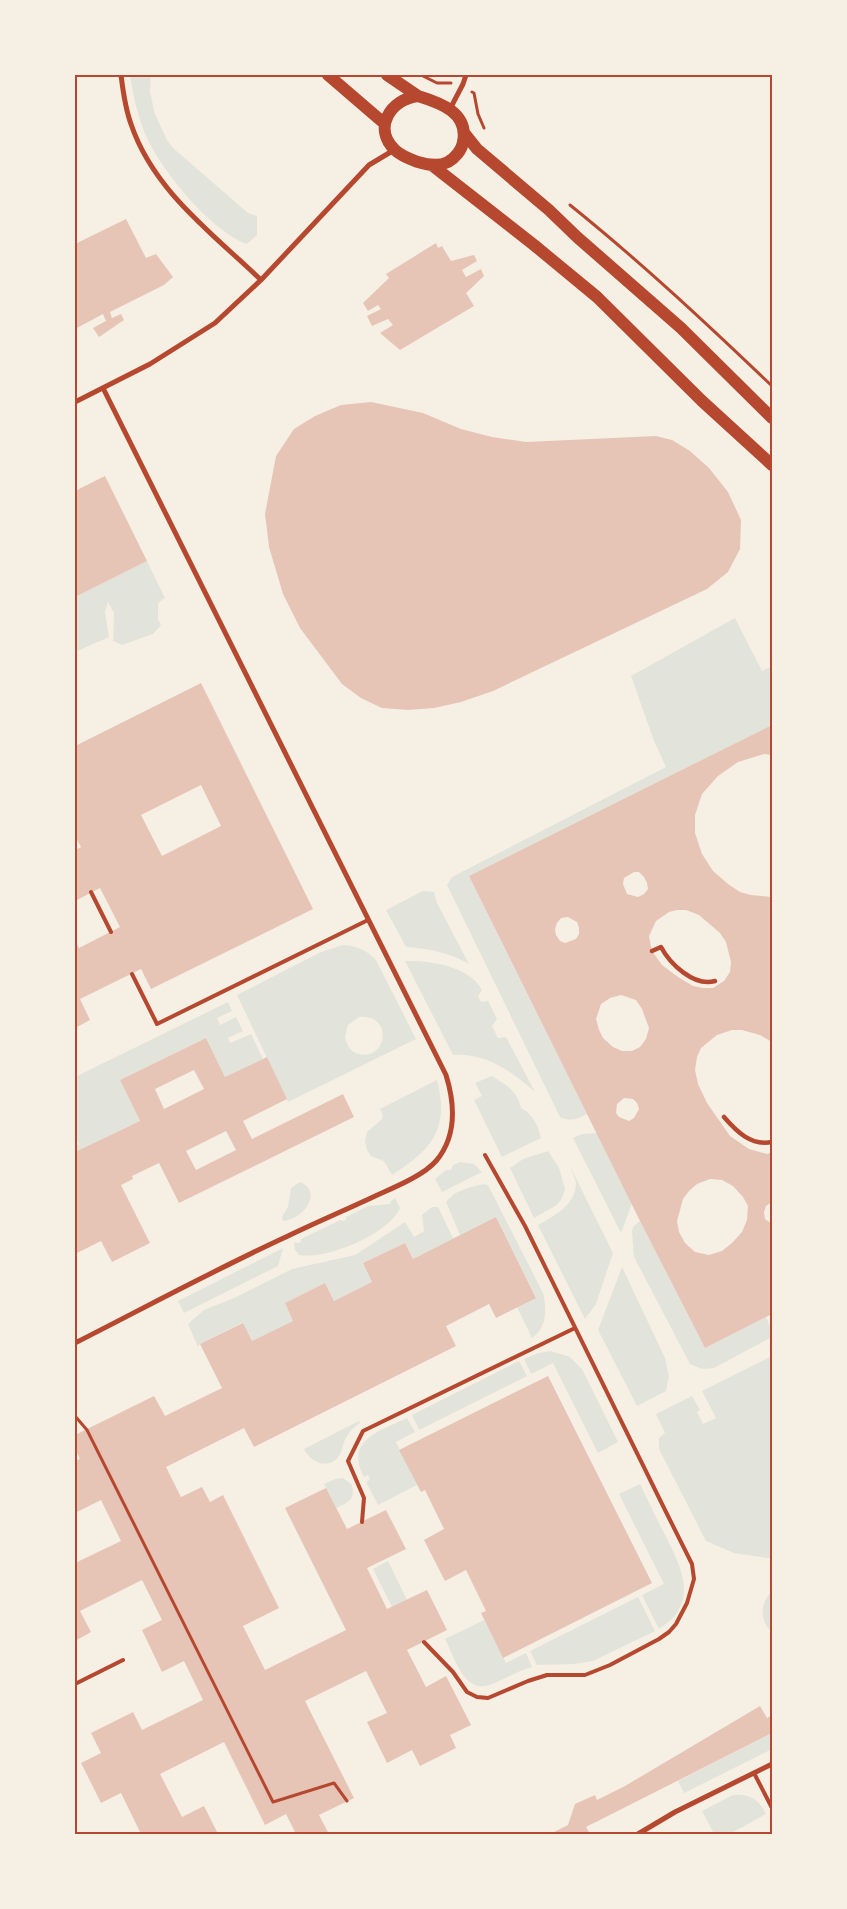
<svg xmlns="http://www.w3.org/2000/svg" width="847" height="1909" viewBox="0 0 847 1909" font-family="Commissioner,sans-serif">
  <rect width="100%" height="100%" fill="#f6efe4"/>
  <!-- green -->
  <path fill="#e2e4dc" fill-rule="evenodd" d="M130,75H151L150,92L155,114L167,140L173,148L248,213L257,216V235L247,244C210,231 158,167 144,131C137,113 133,94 130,75Z
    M147,561L165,598L158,603V619L161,625L153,634L122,645L113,641L114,613L108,602L105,612L109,637L75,652V597Z
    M735,618L762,671L772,666V725L469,876L587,1114C577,1119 571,1122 560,1117L447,885L452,877L666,767L654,741L631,676Z
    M423,891L434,892L437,903L469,964C449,952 429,949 406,947L386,910Z
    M343,945C357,946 366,950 376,960L416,1039L288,1102L237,995L321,952ZM359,1017C394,1014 387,1061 359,1054C350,1052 347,1045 345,1037L348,1025Z
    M405,961C429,960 470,966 482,990L478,996L481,1002L488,1001L497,1019L492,1026L498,1038L506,1037L535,1092C512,1071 485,1053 453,1055Z
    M228,1002L232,1011L217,1018L220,1025L236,1017L243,1031L228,1038L230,1043L251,1034L263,1059L225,1077L206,1038L120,1080L140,1121L75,1152V1146L79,1144L75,1137V1077Z
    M492,1076C506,1085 517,1090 521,1108C533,1114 538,1125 541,1138L502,1157L474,1100L482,1096L475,1083Z
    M437,1080C450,1130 431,1150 392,1175L384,1161L371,1156L367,1150L365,1141L367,1132L382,1119L383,1115L380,1109Z
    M597,1133L632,1203L621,1233L573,1138L582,1134Z
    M548,1151L559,1168L565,1189L562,1198L557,1205L534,1218L510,1168L523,1159Z
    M460,1162L474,1164L482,1172L442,1192L435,1179L446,1170H451L453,1165Z
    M569,1164L613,1253L596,1304L585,1319L538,1225C554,1216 576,1205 576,1183C575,1177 571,1170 569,1164Z
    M300,1182C324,1192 303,1220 283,1221L282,1217L288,1207L291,1188Z
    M483,1184L488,1185L543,1293C547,1310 547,1327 532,1338L517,1307L536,1297L496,1217L427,1268L420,1255L413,1259L405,1243L363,1263L378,1294L344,1310L338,1299L334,1301L325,1283L285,1303L293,1321L252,1341L242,1323L200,1344L198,1347L188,1324L204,1310L234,1298L292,1269L355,1255L405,1222L414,1237L424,1231L422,1215L432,1207H438L453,1238L460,1235L446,1202C455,1190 470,1187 483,1184Z
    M395,1198L400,1208C389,1234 327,1260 299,1255L295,1250L294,1242L298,1243L301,1242V1239L340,1220L343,1221L346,1220V1217L368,1206L390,1204L391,1201Z
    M640,1221L705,1348L766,1317L772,1330V1337L714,1368L702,1369L690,1364L634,1257L632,1232L633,1227Z
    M283,1248L278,1266L184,1313L178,1301Z
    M622,1267L665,1358L669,1376L666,1391L637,1406L598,1330Z
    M551,1351L570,1357L582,1369L618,1442L598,1453L553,1363L531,1374L524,1359L538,1353Z
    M772,1356V1558H767L734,1553L706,1541L659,1449V1438L665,1433L656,1414L692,1396L700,1410L697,1412L703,1424L716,1418L702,1391Z
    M519,1361L527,1376L419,1430L412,1415Z
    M407,1418L415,1432L396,1442L417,1485L378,1505L366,1482L370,1479L368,1475L364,1477C344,1440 380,1431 407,1418Z
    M359,1421L360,1423C352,1428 346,1435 343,1445C342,1449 341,1452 339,1456C328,1471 310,1462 304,1449Z
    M343,1478L351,1484C357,1498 348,1503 336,1508L324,1484L335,1479Z
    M640,1484C648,1501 656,1517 664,1533C681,1566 701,1603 659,1629L642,1595L664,1584L619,1494Z
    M388,1561L407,1600L392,1607L373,1569Z
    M772,1591V1632C759,1621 760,1603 772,1591Z
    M638,1597L655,1631L593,1661L574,1664L537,1665L530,1651Z
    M484,1620L506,1663L526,1653L532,1667C517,1671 504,1680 489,1685C464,1694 454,1656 445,1639Z
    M772,1733V1749L684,1793L678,1781Z
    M733,1795C749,1793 760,1800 766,1814L730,1834H714L702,1811Z"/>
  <!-- building -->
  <path fill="#e6c5b7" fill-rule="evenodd" d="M126,219L146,258L156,254L173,277L164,285L110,312L112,318L121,314L124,320L99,337L93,328L106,321L103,314L75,329V244Z
    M436,243L438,248L442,246L451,261L474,255L477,261L462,270L466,277L481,269L484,276L466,293L474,306L400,350L380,333L393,325L388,319L372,326L367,316L381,309L378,305L368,311L363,303L389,278L386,274Z
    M371,402L423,413L461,429L492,437L526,442L656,436L672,440L690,451L709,468L728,492L741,520L740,549L728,572L707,589L493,691L461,702L434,708L408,710L382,708L361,698L342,684L300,628L283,594L269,547L265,514L276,456L294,429L315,416L341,405Z
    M105,476L147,561L75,597V491Z
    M201,683L313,909L151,989L141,969L80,999L90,1020L75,1028V940L79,948L120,927L100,888L75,901V850L81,847L75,836V746ZM201,785L221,826L162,856L141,815Z
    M772,725V755L764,754L738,762L718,776L702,794L695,815V833L702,854L713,871L728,884L740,892L751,895L772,897V1042L760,1035L742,1030H732L717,1035L701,1048L697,1057L695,1070L698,1084L707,1103L730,1136L749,1149L767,1154L772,1152V1202L766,1206L764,1212L765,1219L772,1224V1314L705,1348L640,1221L469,876ZM634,872H639L644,877L647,883L648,889L644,894L638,897L627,894L623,884L624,878ZM677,910H686L699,915L720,933L726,942L731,962L730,972L724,981L713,988H703L693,986L678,977L662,965L652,951L649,936L656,921L669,912ZM568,917L577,922L579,928V934L576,939L565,943L560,941L556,935L555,929L557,923L561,918ZM621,995L636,1000L642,1009L649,1028L646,1039L640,1047L632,1051H622L613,1047L603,1038L599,1030L596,1019L601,1004L610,998ZM624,1098L633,1099L637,1103L639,1109L634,1118L629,1121L619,1117L616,1113L617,1104ZM710,1179L722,1180L733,1186L743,1197L748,1206L747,1220L742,1232L732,1243L722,1251L709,1255L695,1252L685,1243L679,1232L677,1221L683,1199L689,1191L697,1184Z
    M206,1038L225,1077L267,1057L287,1099L243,1121L252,1139L343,1094L354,1117L179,1203L159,1163L132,1176L133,1179L121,1185L150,1243L112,1262L101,1241L75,1254V1152L140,1121L120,1080ZM194,1070L204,1089L164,1109L155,1089ZM226,1131L236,1150L196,1170L186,1151Z
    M496,1217L536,1298L496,1318L489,1304L446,1326L456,1346L254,1447L244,1428L166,1467L181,1497L202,1487L210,1502L223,1495L279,1608L243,1626L265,1670L346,1630L285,1508L326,1488L347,1529L386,1510L406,1549L367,1568L387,1609L427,1590L447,1630L407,1650L426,1687L446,1676L471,1725L450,1735L456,1748L420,1766L412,1750L387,1763L367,1722L387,1713L366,1671L305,1701L354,1798L319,1815L329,1834H296L286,1814L265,1825L224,1742L160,1774L182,1817L204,1806L218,1834H141L121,1793L101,1803L81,1763L101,1753L91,1733L133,1712L142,1730L203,1700L184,1661L162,1672L142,1630L162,1620L142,1580L80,1611L91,1632L75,1641V1563L121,1541L101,1500L75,1513V1461L80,1459L75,1448V1435L154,1396L165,1416L222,1388L200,1344L243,1323L252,1341L293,1321L285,1303L325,1283L334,1301L372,1282L363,1263L405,1243L413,1259Z
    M548,1376L652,1583L503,1658L481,1613L486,1611L466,1570L445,1581L424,1540L444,1529L425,1490L421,1492L399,1450Z
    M760,1706L767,1718L772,1715V1733L586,1827L590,1834H550L568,1825L575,1804L595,1795L597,1800L625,1786Z"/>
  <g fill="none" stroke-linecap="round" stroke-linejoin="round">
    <!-- path -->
    <path stroke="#b5482f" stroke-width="3" d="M421,75L437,83H451
      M472,92L474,93L478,114L484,128
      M570,205C642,263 706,323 772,386
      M75,1416L87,1430L273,1802L334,1783L347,1801"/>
    <!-- service -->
    <path stroke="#b5482f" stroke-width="4" d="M91,892L111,932
      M132,974L157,1024L368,920
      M362,1522L364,1498L348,1461L363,1431L575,1328
      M424,1642L453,1672L467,1692L477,1697L488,1698L528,1681L547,1675H585L610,1665L659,1639L669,1632L676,1624L687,1603L694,1579L692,1564L667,1514L525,1226L485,1155
      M75,1684L123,1660
      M754,1773L772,1808
      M75,1833L76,1834"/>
    <!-- pedestrian -->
    <path stroke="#b5482f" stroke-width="4.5" d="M652,951L661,947C670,964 694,987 715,981
      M724,1117C737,1132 751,1146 772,1142"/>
    <!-- minor -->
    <path stroke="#b5482f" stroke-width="5" d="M121,75C123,91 125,108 131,124C153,190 212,233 261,280
      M450,109L463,84L466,75
      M75,402L150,364L215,323L261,280L369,165L394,150
      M75,1343C146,1307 216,1269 288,1236C315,1223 343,1211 371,1198C390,1189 422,1177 436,1161C457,1136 455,1104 446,1075L103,388
      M638,1834L675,1812L772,1764"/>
    <!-- primary -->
    <path stroke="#b5482f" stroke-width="12" d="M328,75L385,124
      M387,75L418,96
      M418,96C441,103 469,113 463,142C462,150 455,158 448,162C438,167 428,165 418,162C410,159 401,156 395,150C372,128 391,99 418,96Z
      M465,134L477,149L549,210L577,237L681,328L772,418
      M433,166L534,245L597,297L702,401L772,465"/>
  </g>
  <!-- border -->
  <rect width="847" height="1909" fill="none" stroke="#f6efe4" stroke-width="152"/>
  <rect x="76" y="76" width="695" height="1757" fill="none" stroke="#b5482f" stroke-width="2"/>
</svg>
